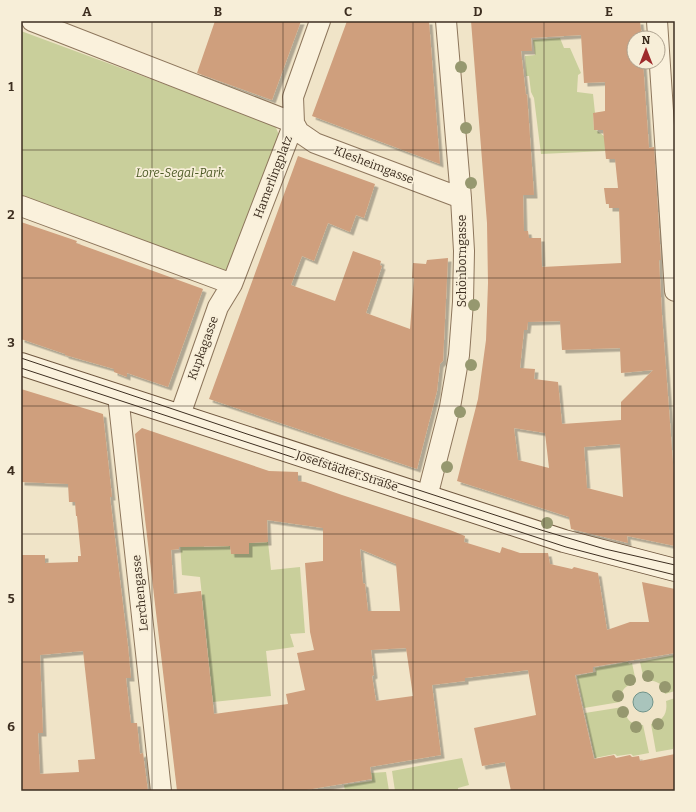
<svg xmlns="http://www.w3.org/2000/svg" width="696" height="812" viewBox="0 0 696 812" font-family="Bitter,serif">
  <defs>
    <filter id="shadow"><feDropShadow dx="3.5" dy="3.5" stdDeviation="0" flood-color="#0004"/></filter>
  </defs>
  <rect width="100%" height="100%" fill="#f0e4c8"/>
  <!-- green -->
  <path fill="#c9cf9b" d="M21,31L275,125L280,138L230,275L21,197Z
    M560,38L564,48H570L581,73L578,75L577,92L593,94L595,113H593L594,130H596L608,139L605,151L541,154L534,98L531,92L529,76H526L525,56L535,55L533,40Z
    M177,491L200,498L204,547L230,546L231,554H249V543L268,542L271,570L300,567L305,633L290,634L294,647L266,651L271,696L213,702L200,577L182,575Z
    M675,655V691L665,694C664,691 664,689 663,687C659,681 650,680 644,680L640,662Z
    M628,662L629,664L632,663L636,682C624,686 621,690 620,702L584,708L577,676L596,672L595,668Z
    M675,698V746H674L673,749L656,752L651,724C663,721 668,713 666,701Z
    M623,707C627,719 629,725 643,725L649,753L633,756L631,754L617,756L615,754L595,758L585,713Z
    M462,758L469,785L458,788V791H395L392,771Z
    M386,772L389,791H345L344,785L372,781L371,773Z"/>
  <!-- water -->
  <path fill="#a9c4bc" stroke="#6f938a" d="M633 702a10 10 0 1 1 20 0a10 10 0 1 1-20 0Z"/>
  <!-- building -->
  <path fill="#cf9f7d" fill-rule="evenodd" filter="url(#shadow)" d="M215,21H301L272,100L197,73Z
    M347,21H429L440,164L312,116Z
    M471,21H640L642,38H634V62H643L649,148L654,147L661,260H659L662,315L675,490V546L627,536L628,543L571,529L569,517L457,481L478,399L486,340L488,283L487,223ZM581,35L584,83L605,82V111L593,113L594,130H603L606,159H615L618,188H604L606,204H609V208H619L621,263L542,267L541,238H529L528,231H524L523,195H534L527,94L526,95L521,51H532L531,38ZM560,321L562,350L620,348L621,373L653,370L621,402V420L562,424L558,382L534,379L535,369L520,368L524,330H527L528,322ZM514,428L545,433L549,468L518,460ZM620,444L623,497L587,488L584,447Z
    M298,156L375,184L364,218L356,215L350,232L328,223L314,261L302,256L291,285L335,301L353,251L381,261L380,265L382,266L366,313L410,329L414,278H412L413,263L426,264L427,260L448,258L443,361L440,364L437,391L417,469L209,399Z
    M21,222L77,241L76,243L203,289L168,387L127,373V377L114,372V369L65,355V354L21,339Z
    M21,389L103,414L112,497H110L128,646L131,678H126L131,723H137L140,754L143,753L148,791H21V555H45V563L78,562V556H81L77,516H76L75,502H69L68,484L21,482ZM83,651L95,759L78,760L79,772L40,774L38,733H43L40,655Z
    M142,428L269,471L298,472V481L305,482L342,495L450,530L465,536L464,542L500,553L502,547L520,553H548L550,564L572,569L574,567L598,573L607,630L630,622H649L642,582L675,589V653L593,667V672L575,675L594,759L614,755L616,758L630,755L632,757L639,756L640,761L675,754V791H511L505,762L482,766L474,728L536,715L528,670L465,678V681L432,685L441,755L370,767L372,779L306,790V791H177L135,434ZM267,520L323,528V561L305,563L310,632L314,650L297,653L305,690L286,694L288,704L214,714L201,591L174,594L171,550L179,549V547L230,546L231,554H249V543L268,542ZM360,549L396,564L400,611H368L365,584L363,583ZM406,648L413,696L376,701L372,676L374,675L371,650Z"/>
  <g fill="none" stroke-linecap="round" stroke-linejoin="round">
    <!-- street casing -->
    <g stroke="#8d765c" stroke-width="22">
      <path id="street" d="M32,21L294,123
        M657,21L675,291
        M294,123L299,132L315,143L461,198
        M21,206L232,284
        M118,395L161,791
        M180,415L218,307L232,284L294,123L293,97L320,21
        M427,497L450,407L459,355L463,302L464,251L461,198L446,21"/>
    </g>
    <!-- secondary casing -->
    <g stroke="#6f573f" stroke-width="24">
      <path id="secondary" d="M21,364L564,541L675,570"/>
    </g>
    <!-- street -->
    <use href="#street" stroke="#faf1dc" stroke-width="20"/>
    <!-- secondary -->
    <use href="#secondary" stroke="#faf1dc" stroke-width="22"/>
    <!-- tram -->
    <path stroke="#3d2e20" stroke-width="1" d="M21,358L247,434L541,530L605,549L675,565
      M21,368L566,547L623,562L675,575"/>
  </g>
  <!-- trees -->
  <g fill="#96986f">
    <circle cx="461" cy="67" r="6"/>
    <circle cx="466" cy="128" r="6"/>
    <circle cx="471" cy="183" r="6"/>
    <circle cx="474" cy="305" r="6"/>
    <circle cx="471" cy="365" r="6"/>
    <circle cx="460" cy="412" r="6"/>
    <circle cx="447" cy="467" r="6"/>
    <circle cx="547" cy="523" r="6"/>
    <circle cx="648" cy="676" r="6"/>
    <circle cx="630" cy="680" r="6"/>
    <circle cx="665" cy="687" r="6"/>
    <circle cx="618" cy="696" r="6"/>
    <circle cx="623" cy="712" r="6"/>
    <circle cx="658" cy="724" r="6"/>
    <circle cx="636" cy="727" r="6"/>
  </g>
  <!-- grid -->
  <path fill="none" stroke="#3d2e20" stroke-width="1" stroke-opacity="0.55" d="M152,21V791M283,21V791M413,21V791M544,21V791M21,150H675M21,278H675M21,406H675M21,534H675M21,662H675"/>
  <g text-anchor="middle" stroke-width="3.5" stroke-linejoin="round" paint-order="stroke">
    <!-- street labels -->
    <g font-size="12" fill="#3d2e20" stroke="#f7eed8">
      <text transform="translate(374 165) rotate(21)" y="4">Klesheimgasse</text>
      <text transform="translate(273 177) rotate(-69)" y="4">Hamerlingplatz</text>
      <text transform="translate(462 261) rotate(-90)" y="4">Schönborngasse</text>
      <text transform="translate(203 348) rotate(-70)" y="4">Kupkagasse</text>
      <text transform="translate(347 471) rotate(18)" y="4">Josefstädter Straße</text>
      <text transform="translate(140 593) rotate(-96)" y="4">Lerchengasse</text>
    </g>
    <!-- park labels -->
    <g font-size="12" font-style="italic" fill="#4d5a26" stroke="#f7eed8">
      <text x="180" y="177">Lore-Segal-Park</text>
    </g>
  </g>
  <!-- border -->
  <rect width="696" height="812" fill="none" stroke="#f7eed8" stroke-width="44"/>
  <!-- north arrow -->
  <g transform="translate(646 50)"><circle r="19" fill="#f7eed8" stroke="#ada18e"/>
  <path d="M0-3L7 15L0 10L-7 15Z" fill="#9e2a2b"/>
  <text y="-6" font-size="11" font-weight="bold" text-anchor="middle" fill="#3d2e20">N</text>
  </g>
  <rect x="22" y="22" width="652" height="768" fill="none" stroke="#3d2e20" stroke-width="1.5"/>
  <g font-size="13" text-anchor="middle" font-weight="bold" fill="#3d2e20">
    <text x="87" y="16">A</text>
    <text x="218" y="16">B</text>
    <text x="348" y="16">C</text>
    <text x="478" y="16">D</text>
    <text x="609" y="16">E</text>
    <text x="11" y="91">1</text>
    <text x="11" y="219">2</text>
    <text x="11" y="347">3</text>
    <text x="11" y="475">4</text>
    <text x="11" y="603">5</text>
    <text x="11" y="731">6</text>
  </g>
</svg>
